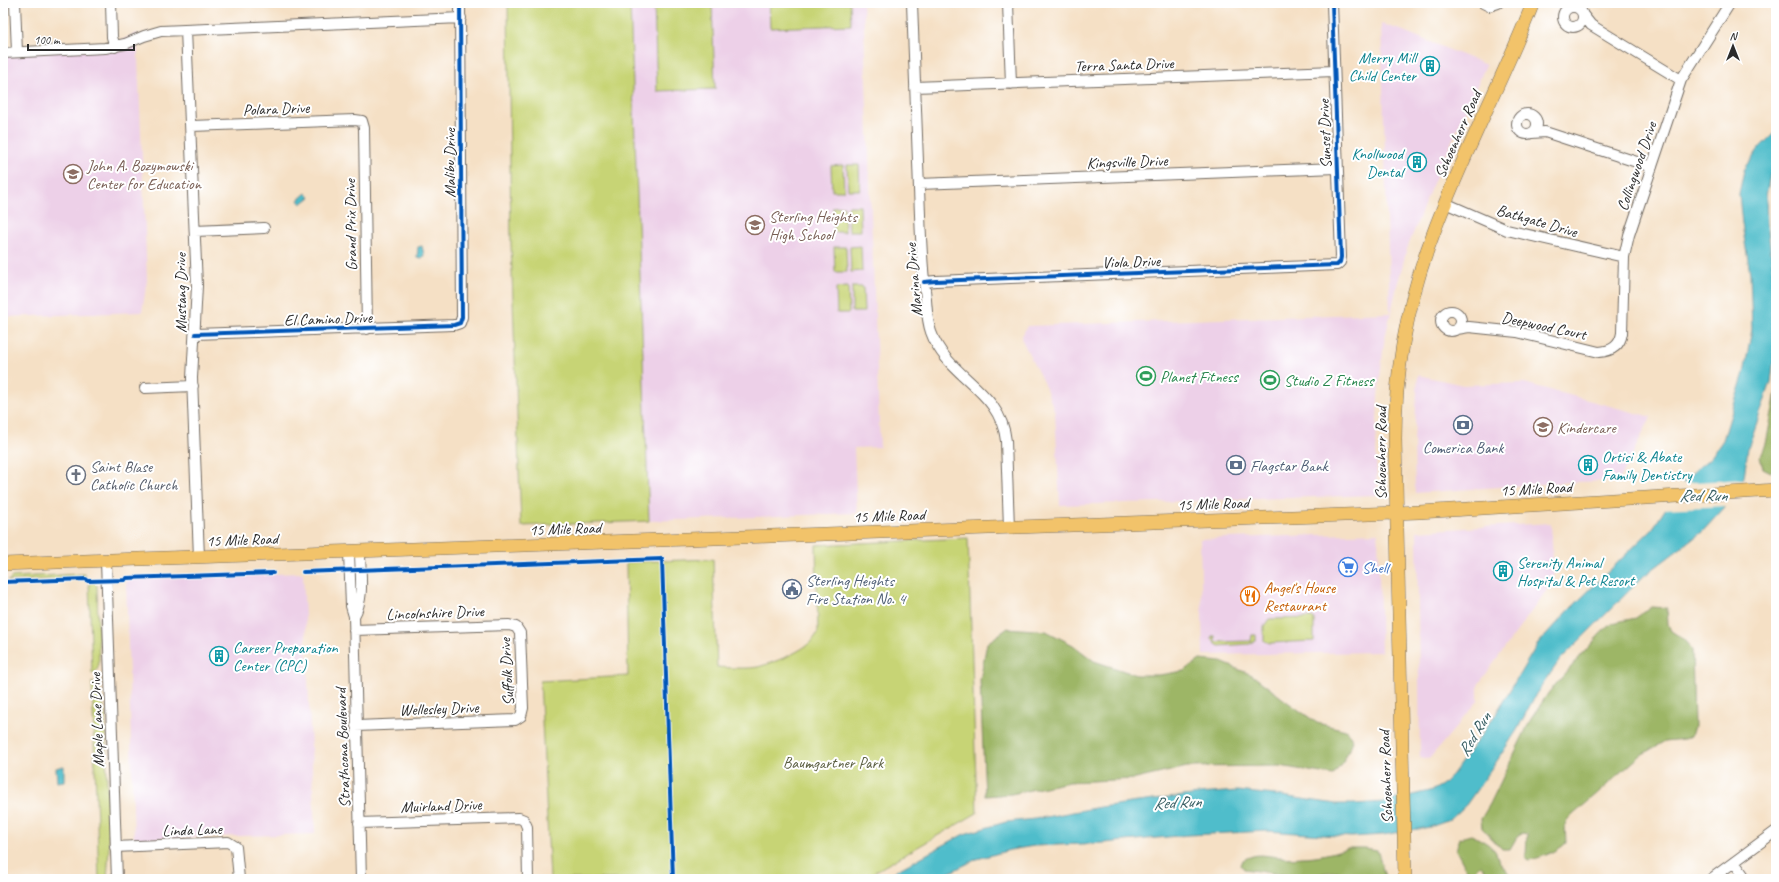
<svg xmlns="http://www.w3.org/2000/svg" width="1779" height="882" viewBox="0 0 1779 882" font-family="Caveat,sans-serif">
  <rect width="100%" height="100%" fill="#fff"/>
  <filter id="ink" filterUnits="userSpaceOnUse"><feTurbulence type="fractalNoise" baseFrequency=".025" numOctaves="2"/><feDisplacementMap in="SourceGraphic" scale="8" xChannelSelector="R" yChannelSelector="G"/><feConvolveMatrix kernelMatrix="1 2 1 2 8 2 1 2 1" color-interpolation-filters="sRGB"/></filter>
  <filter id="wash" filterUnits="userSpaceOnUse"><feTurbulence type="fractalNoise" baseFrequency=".012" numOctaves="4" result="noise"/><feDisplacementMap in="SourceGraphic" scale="16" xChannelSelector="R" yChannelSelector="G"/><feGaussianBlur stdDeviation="0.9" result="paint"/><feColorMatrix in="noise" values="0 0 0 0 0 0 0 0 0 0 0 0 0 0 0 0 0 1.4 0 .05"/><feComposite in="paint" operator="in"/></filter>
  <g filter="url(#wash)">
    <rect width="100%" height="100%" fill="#f5e0c5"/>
    <!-- built -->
    <path fill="#edd0e8" d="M630,3H863L880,447L854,448L857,513L649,521Z
      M1381,24L1401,30L1486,65L1430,190L1407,249L1398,282L1384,342L1378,395L1376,445L1377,495L1060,505L1055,412L1045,386L1021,338L1027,326L1390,313Z
      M137,33L147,280L142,312L3,317V48L103,44L122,40Z
      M1418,375L1463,385L1524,383L1651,417L1619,481L1569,482L1415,493L1414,440Z
      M1551,523L1554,580L1478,685V701L1429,759L1420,757L1417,531Z
      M1378,533L1381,652L1203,655L1200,539Z
      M303,573L315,834L134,839L126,579Z"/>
    <!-- green -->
    <path fill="#c7d475" stroke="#798050" d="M508,3H630L649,521L521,526L511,244Z
      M654,3H712L715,89L657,91Z
      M769,3H850L851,25L770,28Z
      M843,165L844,191H832L831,166Z
      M847,165H859L860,190H848Z
      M844,206L845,232H834L833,207Z
      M848,206H860L861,231H849Z
      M861,246L862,271L851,272L850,247Z
      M834,247H846L847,272H835Z
      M848,287L849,313H837L836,288Z
      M852,287H863L864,312H852Z
      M968,538L977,813L862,879H550L540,681L628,676L626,562L713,559L717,667C729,668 746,669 758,667C775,662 813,649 818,631L816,545Z
      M85,574V578L8,581L12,577Z
      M89,582H96L97,586L99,664L97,670L92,674Z
      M1314,618V641L1270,643L1264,641V626L1269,619Z
      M1252,635H1256V639L1250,644L1219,646L1216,644L1212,639V636H1215V641L1217,642L1251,641Z
      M92,682L96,684L100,689L105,716L109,848L107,879H99Z"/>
    <!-- forest -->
    <path fill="#9db666" stroke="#647048" d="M1776,392V467L1771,472L1763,468L1760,457L1766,444Z
      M1652,607L1667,608L1668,624L1671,631L1682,638L1692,649L1694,726L1691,736L1684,739L1665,741L1641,755L1567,820L1565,825L1566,843C1557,852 1542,857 1530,860L1526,858L1527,834L1522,833L1518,835L1510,849H1502L1482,828L1481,819L1490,804L1531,719L1549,692L1601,633L1612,623L1636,618L1643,612Z
      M1008,628L1046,631L1073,645L1094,661L1136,675H1159L1184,671L1200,660L1221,662L1252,675L1286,701L1317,723L1346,730L1353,741L1343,762L1333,775L1280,766L1187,767L1136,779L1069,782L1011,794L985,796L980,680L987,643Z
      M1471,835C1478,838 1490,844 1495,851C1498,856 1498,862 1502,866C1507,871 1509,872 1511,879H1492L1481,865L1477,867L1474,874L1468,873L1456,850L1460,838Z
      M1347,848H1365L1377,850C1381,860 1382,869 1386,879H1345L1338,871L1300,877L1244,869L1241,865L1243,860C1258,852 1264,856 1279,857C1286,858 1294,858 1301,857C1317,857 1333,853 1347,848Z"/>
    <!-- water -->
    <path fill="#50bdcb" stroke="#3e747b" d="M1776,131V166L1770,175L1766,196L1767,223L1773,269L1776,339L1771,382L1748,448L1744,477L1724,508L1702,532L1645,575L1560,660L1536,694L1517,730L1493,767L1466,805L1450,820L1430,827L1383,835L1351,837L1268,831L1189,835L1104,843L1034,846L1010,850L977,859L936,879H881L964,834L1006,822L1035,819L1100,807L1199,794L1237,791L1275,795L1336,804H1355L1384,802L1433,790L1442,785L1453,774L1495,715L1537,645L1570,609L1653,528L1685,479L1711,457L1723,440L1744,373L1752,329L1750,273L1742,224L1739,194L1744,170L1760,147Z
      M306,193L310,197L301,204L298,200Z
      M422,246L424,255L422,258L417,257L418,247Z
      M64,766V781L57,782L56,768Z"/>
    <!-- pier -->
    <path fill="#f5e0c5" d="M1745,479L1727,506L1663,509L1680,483Z"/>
  </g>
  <g filter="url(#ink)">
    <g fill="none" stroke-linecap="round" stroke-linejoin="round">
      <!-- minor casing -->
      <g stroke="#726a61" stroke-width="12">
        <path id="minor" d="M15,3L17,52
          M111,3L112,37L115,47
          M912,3C915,74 917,144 920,215C921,240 922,265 925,290C927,304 926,318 931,332C947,378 1001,389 1006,441L1009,528
          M1008,3L1011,84
          M1483,3L1489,6L1498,3
          M1563 17a10 10 0 1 1 20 0a10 10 0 1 1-20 0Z
          M1583,15L1591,25L1681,80
          M186,30L197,286L192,378L199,557
          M3,53L105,48L125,44L144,36L161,31L461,18
          M915,87L1334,71
          M1517 124a10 10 0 1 1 20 0a10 10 0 1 1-20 0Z
          M191,126L355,120L362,121L364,128L367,329
          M1532,133L1545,132L1652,167
          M919,184L1337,168
          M1445,203L1507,230L1624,257
          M195,231L264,228
          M924,282L936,281L1337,265L1340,262L1341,257L1332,3
          M1441 321a10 10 0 1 1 20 0a10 10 0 1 1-20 0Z
          M1457,329L1469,327L1517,332L1599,352C1612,351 1620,346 1622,333L1624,257L1629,235L1681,80L1730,3
          M195,334L454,325L460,323L462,317L460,3
          M145,388L193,386
          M349,552L351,606L354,616L361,879
          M106,561L117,879
          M354,616C365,597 360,573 360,552
          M354,630L509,625L516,627L520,633L523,708L521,716L515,720L356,726
          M359,823L519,818L524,820L527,827L528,879
          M115,847L228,842L236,847L239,879
          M1734,862L1746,879
          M1711,879L1776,831"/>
      </g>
      <!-- major casing -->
      <g stroke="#726a61" stroke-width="14">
        <path id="major" d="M3,564L1319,516L1419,512L1776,490
          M1405,879L1395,439C1395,371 1408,301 1432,237C1461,157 1502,82 1533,3"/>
      </g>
      <!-- minor -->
      <use href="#minor" stroke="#fff" stroke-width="10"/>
      <!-- major -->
      <use href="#major" stroke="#f2c36a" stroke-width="13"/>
      <!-- cycleway casing -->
      <g stroke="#fff" stroke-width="6">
        <path id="cycleway" d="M924,282L936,281L1337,265L1340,262L1341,257L1332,3
          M195,334L454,325L460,323L462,317L460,3
          M303,572L662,559L673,879
          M3,582L86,579L88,581L125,580L126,578L273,573"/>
      </g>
      <!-- cycleway -->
      <use href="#cycleway" stroke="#0057b8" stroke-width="4"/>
    </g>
  </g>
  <!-- icons -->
  <defs>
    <g id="building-ring" transform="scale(1)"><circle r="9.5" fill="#fff" stroke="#0f9aa8" stroke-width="1.5"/><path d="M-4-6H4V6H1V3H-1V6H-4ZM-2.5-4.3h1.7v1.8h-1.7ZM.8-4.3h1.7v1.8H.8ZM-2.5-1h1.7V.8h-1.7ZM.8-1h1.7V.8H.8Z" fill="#0f9aa8"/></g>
    <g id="school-ring" transform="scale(1)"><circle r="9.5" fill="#fff" stroke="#8d6e63" stroke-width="1.5"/><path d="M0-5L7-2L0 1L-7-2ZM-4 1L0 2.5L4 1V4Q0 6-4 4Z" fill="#8d6e63"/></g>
    <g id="stadium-ring" transform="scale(1)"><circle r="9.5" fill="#fff" stroke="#2e9e5b" stroke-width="1.5"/><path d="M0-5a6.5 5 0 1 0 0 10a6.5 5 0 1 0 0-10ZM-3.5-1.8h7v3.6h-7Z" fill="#2e9e5b"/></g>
    <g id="bank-ring" transform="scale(1)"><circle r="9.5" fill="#fff" stroke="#5c6f8a" stroke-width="1.5"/><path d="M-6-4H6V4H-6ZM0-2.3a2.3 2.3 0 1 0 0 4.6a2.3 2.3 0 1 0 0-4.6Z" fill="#5c6f8a"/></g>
    <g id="church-ring" transform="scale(1)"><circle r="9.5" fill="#fff" stroke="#6b7280" stroke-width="1.5"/><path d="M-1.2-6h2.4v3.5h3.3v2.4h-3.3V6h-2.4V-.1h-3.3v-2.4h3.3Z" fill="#6b7280"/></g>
    <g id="supermarket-ring" transform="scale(1)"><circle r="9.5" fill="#fff" stroke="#3f7fe0" stroke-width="1.5"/><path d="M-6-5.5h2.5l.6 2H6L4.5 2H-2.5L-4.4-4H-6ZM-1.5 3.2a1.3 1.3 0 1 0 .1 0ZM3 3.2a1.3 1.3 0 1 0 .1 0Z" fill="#3f7fe0"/></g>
    <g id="civic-ring" transform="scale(1)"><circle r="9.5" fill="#fff" stroke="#5c6f8a" stroke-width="1.5"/><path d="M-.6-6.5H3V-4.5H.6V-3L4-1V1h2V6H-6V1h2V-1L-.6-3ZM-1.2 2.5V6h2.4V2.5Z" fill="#5c6f8a"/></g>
    <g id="restaurant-ring" transform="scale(1)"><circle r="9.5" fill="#fff" stroke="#e8710a" stroke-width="1.5"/><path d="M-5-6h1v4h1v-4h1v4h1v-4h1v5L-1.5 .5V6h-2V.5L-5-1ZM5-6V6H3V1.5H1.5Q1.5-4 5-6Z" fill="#e8710a"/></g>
  </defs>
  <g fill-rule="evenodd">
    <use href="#building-ring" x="1430" y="66"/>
    <use href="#building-ring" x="1417" y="162"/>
    <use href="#school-ring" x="73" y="174"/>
    <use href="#school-ring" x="755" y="225"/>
    <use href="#stadium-ring" x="1146" y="376"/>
    <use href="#stadium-ring" x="1270" y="380"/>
    <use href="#bank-ring" x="1463" y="425"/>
    <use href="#school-ring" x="1543" y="427"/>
    <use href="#bank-ring" x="1236" y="465"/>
    <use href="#building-ring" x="1588" y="465"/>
    <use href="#church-ring" x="76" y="475"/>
    <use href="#supermarket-ring" x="1348" y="567"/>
    <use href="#building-ring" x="1503" y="571"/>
    <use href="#civic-ring" x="792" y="589"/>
    <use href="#restaurant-ring" x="1250" y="596"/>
    <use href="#building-ring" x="219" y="656"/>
  </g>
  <g text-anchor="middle" stroke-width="4" stroke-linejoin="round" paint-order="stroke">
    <!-- culture labels -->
    <g font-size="16" fill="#0d838f" stroke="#fff" text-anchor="start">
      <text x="1416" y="63" text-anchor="end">Merry Mill<tspan x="1416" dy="18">Child Center</tspan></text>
      <text x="1403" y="159" text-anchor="end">Knollwood<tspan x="1403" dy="18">Dental</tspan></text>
      <text x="1602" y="462">Ortisi &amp; Abate<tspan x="1602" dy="18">Family Dentistry</tspan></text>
      <text x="1517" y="568">Serenity Animal<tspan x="1517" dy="18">Hospital &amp; Pet Resort</tspan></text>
      <text x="233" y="653">Career Preparation<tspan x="233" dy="18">Center (CPC)</tspan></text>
    </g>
    <!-- street labels -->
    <g font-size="16" fill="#2b2b2b" stroke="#fff">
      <text transform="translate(1124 64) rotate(-2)" y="6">Terra Santa Drive</text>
      <text transform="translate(276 108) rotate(-2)" y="6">Polara Drive</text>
      <text transform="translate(1324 134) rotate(-92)" y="6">Sunset Drive</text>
      <text transform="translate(1457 134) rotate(-66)" y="6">Schoenherr Road</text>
      <text transform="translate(1127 161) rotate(-2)" y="6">Kingsville Drive</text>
      <text transform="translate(449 163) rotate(-90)" y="6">Malibu Drive</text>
      <text transform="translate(1636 166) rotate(-71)" y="6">Collingwood Drive</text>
      <text transform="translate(1537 220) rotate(16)" y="6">Bathgate Drive</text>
      <text transform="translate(350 225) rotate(-91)" y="6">Grand Prix Drive</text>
      <text transform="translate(1131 261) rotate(-2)" y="6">Viola Drive</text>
      <text transform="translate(913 280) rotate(-95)" y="6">Marina Drive</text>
      <text transform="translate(180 293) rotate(-90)" y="6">Mustang Drive</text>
      <text transform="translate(328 318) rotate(-2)" y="6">El Camino Drive</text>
      <text transform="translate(1544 325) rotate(12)" y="6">Deepwood Court</text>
      <text transform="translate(1380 453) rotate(-90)" y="6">Schoenherr Road</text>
      <text transform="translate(1536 488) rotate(-3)" y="6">15 Mile Road</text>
      <text transform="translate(1213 503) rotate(-2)" y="6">15 Mile Road</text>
      <text transform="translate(889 515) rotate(-2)" y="6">15 Mile Road</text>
      <text transform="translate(565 528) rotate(-2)" y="6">15 Mile Road</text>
      <text transform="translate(242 539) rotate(-2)" y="6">15 Mile Road</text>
      <text transform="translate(435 612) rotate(-2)" y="6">Lincolnshire Drive</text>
      <text transform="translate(506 672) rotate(-93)" y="6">Suffolk Drive</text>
      <text transform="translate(439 708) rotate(-2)" y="6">Wellesley Drive</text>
      <text transform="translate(96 720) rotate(-92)" y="6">Maple Lane Drive</text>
      <text transform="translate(342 748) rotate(-92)" y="6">Strathcona Boulevard</text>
      <text transform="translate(1385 777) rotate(-92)" y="6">Schoenherr Road</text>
      <text transform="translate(441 805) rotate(-2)" y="6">Muirland Drive</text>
      <text transform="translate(192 829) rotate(-2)" y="6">Linda Lane</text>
    </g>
    <!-- education labels -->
    <g font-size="16" fill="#785e54" stroke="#fff" text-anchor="start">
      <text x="87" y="171">John A. Bozymowski<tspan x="87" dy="18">Center for Education</tspan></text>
      <text x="769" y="222">Sterling Heights<tspan x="769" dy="18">High School</tspan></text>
      <text x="1557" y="433">Kindercare</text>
    </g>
    <!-- leisure labels -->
    <g font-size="16" fill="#27864d" stroke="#fff" text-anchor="start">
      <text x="1160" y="382">Planet Fitness</text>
      <text x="1284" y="386">Studio Z Fitness</text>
    </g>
    <!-- service labels -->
    <g font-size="16" fill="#4e5e75" stroke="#fff" text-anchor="start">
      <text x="1463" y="453" text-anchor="middle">Comerica Bank</text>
      <text x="1250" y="471">Flagstar Bank</text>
      <text x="806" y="586">Sterling Heights<tspan x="806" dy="18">Fire Station No. 4</tspan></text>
    </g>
    <!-- worship labels -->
    <g font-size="16" fill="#5b616d" stroke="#fff" text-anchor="start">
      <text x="90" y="472">Saint Blase<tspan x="90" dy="18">Catholic Church</tspan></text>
    </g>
    <!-- shop labels -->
    <g font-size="16" fill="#366cbe" stroke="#fff" text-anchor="start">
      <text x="1362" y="573">Shell</text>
    </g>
    <!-- food labels -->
    <g font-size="16" fill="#c56008" stroke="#fff" text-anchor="start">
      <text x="1264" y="593">Angel's House<tspan x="1264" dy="18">Restaurant</tspan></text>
    </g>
    <!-- park labels -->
    <g font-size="16" fill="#5a5e41" stroke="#fff">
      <text x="833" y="768">Baumgartner Park</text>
    </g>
    <!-- water labels -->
    <g font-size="17" font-style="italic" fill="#385e63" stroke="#fff">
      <text x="1703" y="501">Red Run</text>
      <text transform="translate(1474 734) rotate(-59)" y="6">Red Run</text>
      <text transform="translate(1177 802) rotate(-3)" y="6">Red Run</text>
    </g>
  </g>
  <!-- margin -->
  <rect width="1779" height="882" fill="none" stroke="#fff" stroke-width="16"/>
  <!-- north arrow -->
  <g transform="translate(1733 46)" stroke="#ffffff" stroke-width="3" paint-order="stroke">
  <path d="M0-3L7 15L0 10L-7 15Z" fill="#2b2b2b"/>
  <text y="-6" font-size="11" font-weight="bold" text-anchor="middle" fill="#2b2b2b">N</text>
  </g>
  <!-- scale -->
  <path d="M28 44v6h106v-6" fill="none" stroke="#2b2b2b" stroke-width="2"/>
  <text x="34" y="44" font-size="12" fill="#2b2b2b" stroke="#ffffff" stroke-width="3" paint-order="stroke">100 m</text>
</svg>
